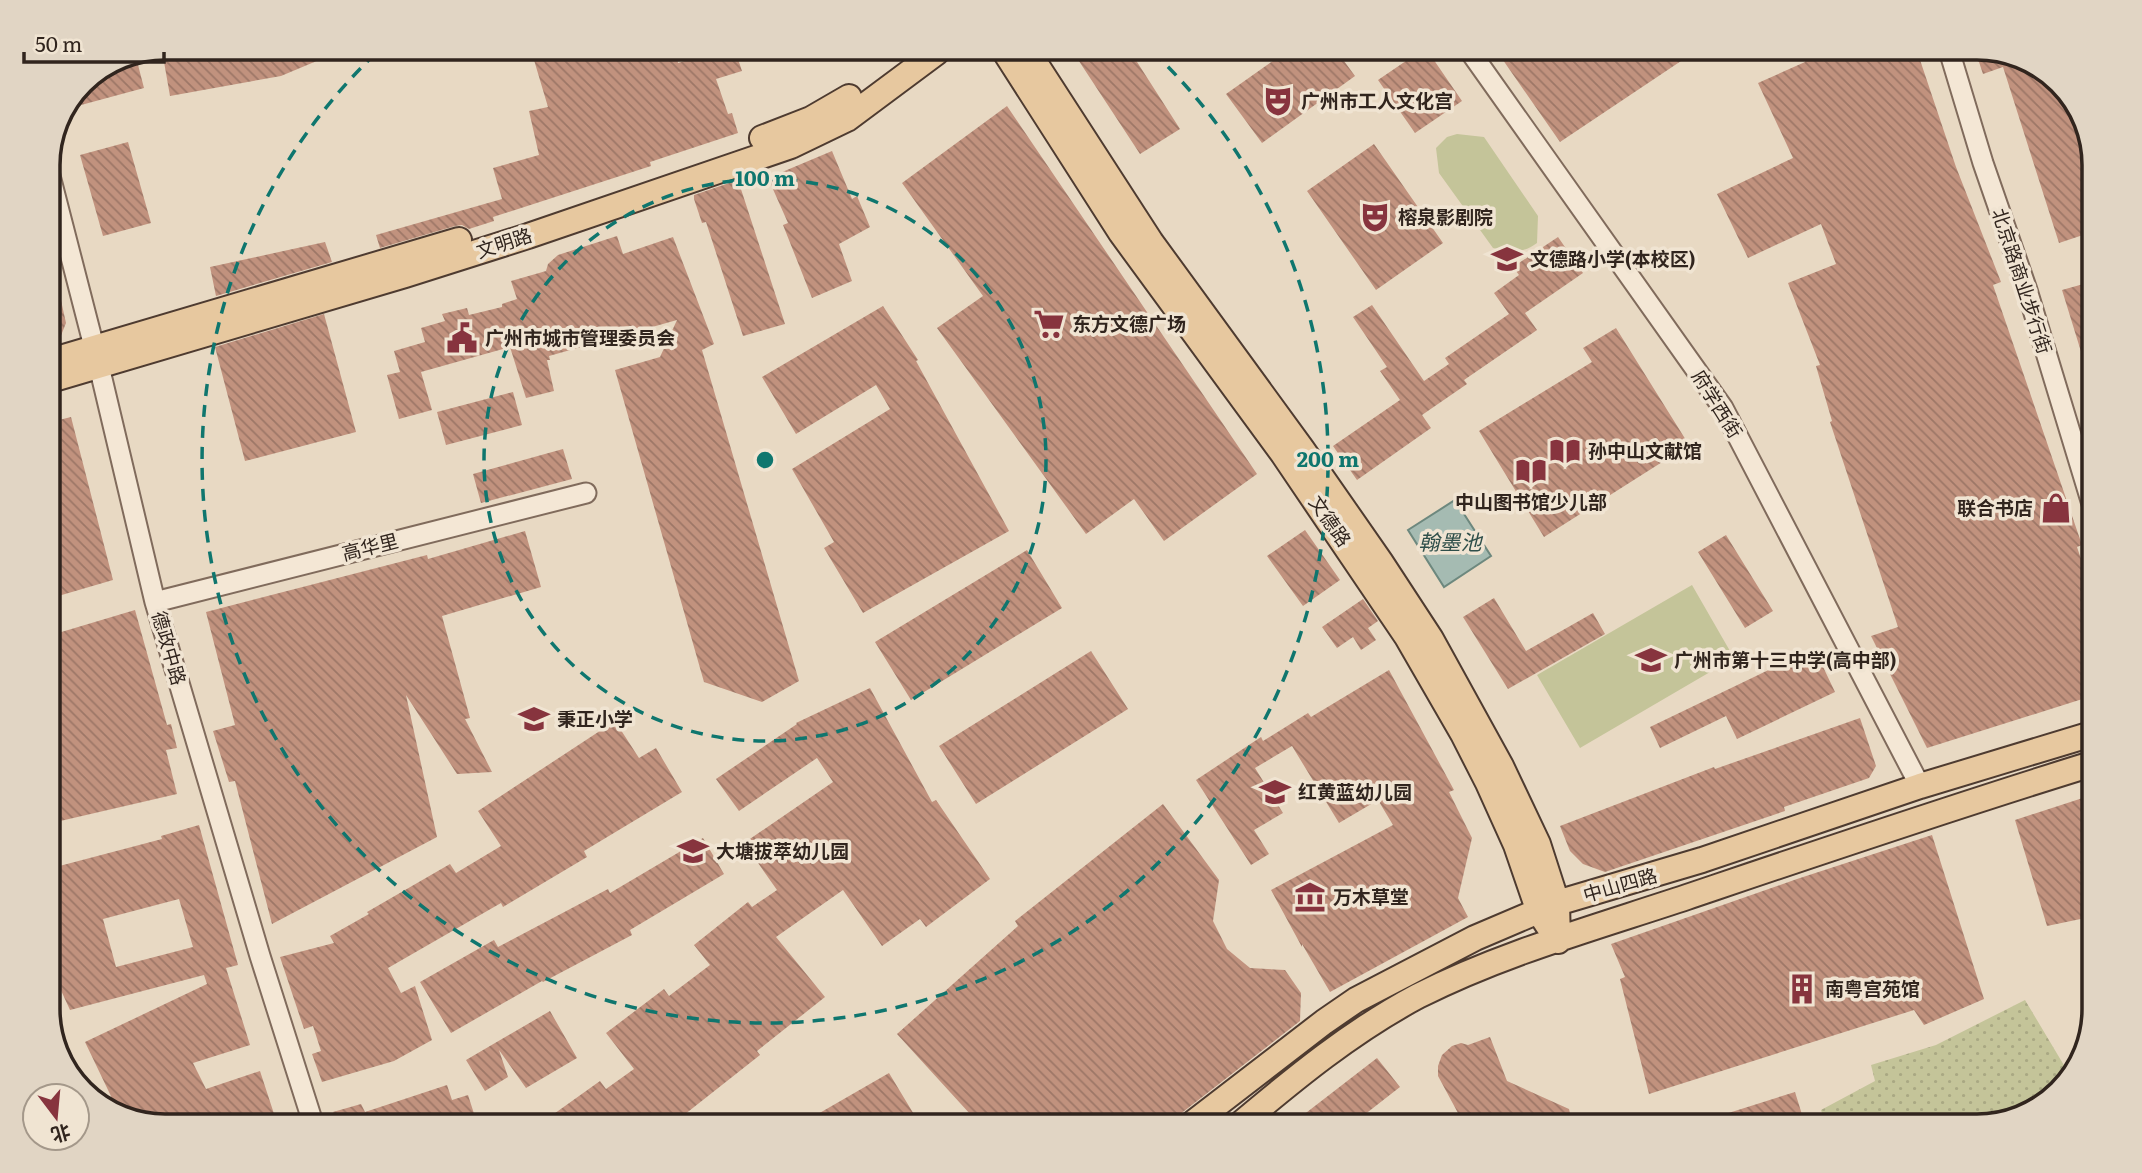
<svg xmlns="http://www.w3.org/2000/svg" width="2142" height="1173" viewBox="0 0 2142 1173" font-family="Literata,'Noto Sans SC',serif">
  <defs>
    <pattern id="grass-dots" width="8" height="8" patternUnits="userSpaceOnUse" patternTransform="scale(1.75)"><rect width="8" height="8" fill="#c4c499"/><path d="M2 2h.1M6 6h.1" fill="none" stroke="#a9a883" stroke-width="1.8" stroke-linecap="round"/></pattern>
    <pattern id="building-back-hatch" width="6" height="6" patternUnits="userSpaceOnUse" patternTransform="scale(1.75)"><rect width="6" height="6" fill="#c1927e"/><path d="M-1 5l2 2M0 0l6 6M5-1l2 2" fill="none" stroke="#9d7767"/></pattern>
  </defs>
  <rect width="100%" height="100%" fill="#e8d9c3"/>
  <!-- grass -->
  <path fill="url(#grass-dots)" d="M2025,1000L2065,1067L2075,1068L2042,1106L1978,1126H1826L1821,1110L1875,1081L1871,1065L1936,1045Z"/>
  <!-- park -->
  <path fill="#c4c499" d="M1457,134L1484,137L1538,216L1537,243C1522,254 1511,252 1493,248L1439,173L1436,148L1447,137Z
    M1692,585L1734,658L1580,748L1537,675Z"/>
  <!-- water -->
  <path fill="#a5bbb2" stroke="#6d887e" stroke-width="2" d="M1455,500L1491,556L1444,587L1408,530Z"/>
  <!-- building -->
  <path fill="url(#building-back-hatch)" fill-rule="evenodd" d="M1974,47L2029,60L2075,100L2095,158V231L2059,243L2003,67L1983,74Z
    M1813,48H1916L1956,167L2001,282L1993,285L2082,545L2077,547L2095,601V695L1927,748L1871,636L1898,627L1830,422L1832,421L1816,366L1820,365L1788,283L1836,264L1821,224L1748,258L1717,194L1793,158L1758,83L1805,62Z
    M1670,49H1699L1560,142L1496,50Z
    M1336,50L1355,76L1262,143L1226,94L1287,51Z
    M1422,50H1427L1462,101L1415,133L1378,80Z
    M1130,51L1180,129L1140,154L1073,52Z
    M677,53L678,63L711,53H736L742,71L716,79L728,114L732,113L738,133L650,162L651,166L493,217L494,221L469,229L462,225L455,226L380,248L376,235L502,199L493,168L539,155L529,111L548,107L534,60L558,54Z
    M331,55L281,76L170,96L163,56Z
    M137,61L144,88L70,108L82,81L97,72Z
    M1007,106L1257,474L1164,541L1134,499L1086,534L937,328L983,296L902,183Z
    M128,142L151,223L103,236L80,155Z
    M1374,144L1443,243L1376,290L1307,191Z
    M832,151L852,199L857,196L870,227L839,244L852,281L812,298L783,225L788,223L768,178Z
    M738,180L785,324L743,336L706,222L702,223L694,199V195Z
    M617,236L623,254L673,237L714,344L702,350L799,681L762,702L704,682L615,370L660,357L677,320L549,356L550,360H547L554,391L526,398L510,347L421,372L432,410L399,419L387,375L400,372L394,351L425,342L421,328L445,321L442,314L467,308L469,315L502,307V304L517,299L511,281L546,271L548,264L558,255Z
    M1558,237L1583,273L1525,313L1537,330L1464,380L1467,384L1422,415L1431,428L1357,480L1333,446L1400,400L1380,371L1387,367L1353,317L1372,305L1424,381L1449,364L1445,358L1509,314L1494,293L1519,275L1513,267Z
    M325,242L332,262L216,296L210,267Z
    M54,269L66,323L58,343L47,346V270Z
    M2087,283L2095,308V384H2091L2062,290Z
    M883,306L918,360L916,361L1009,531L863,613L824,548L834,542L792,469L890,409L876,385L796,434L762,377Z
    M324,314L356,432L245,461L215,347Z
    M1616,328L1689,445L1544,537L1479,431L1592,362L1583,348Z
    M513,392L522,425L446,445L437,412Z
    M71,417L113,580L48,599L47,423Z
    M563,449L572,479L481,503L473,474Z
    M1305,530L1340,580L1303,606L1267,556Z
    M525,531L541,587L442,616L470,718L465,719L492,772L457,774L406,695L437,837L272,924L235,781L229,782L213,731L235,725L206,612L427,555L428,559Z
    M1726,535L1773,611L1745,628L1698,552Z
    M1027,550L1062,608L911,700L875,642Z
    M1494,598L1526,651L1593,613L1605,634L1508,689L1463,617Z
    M1363,599L1378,621L1368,628L1376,640L1361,650L1353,637L1337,648L1322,627Z
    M135,610L167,725L171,724L177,748L166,750L177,794L56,822L49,792L60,789L48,740V636Z
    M1814,648L1835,692L1737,739L1726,716L1660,748L1650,727Z
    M1091,651L1128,709L976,804L939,746Z
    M1389,670L1454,790L1449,792L1472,838L1458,898L1468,917L1330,992L1302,944V947L1271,890L1393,825L1378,800L1339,823L1292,746L1255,768L1283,813L1254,830L1269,854L1251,865L1196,780L1261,737L1263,741L1308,713L1311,717Z
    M870,688L932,802L936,800L990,879L926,927L920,919L882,946L843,890L776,937L825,997L757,1051L760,1055L670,1126H537L600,1081L606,1089L634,1069L606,1033L664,989L669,996L710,965L694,945L748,902L752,907L777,890L744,843L833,782L817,758L739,811L716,779L797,724L796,723Z
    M1860,718L1876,766L1869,778L1784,807L1785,811L1605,872L1583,864L1570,851L1560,826L1714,767L1715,769Z
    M615,721L639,758L656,748L682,792L584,851L587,857L503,907L501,903L388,968L401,993L415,986L432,1040L394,1061L322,1082L312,1054L321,1051L313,1026L304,1029L280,957L334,943L330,936L369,914L367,912L450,864L456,873L501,846L478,811Z
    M2095,794V916L2047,926L2015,820Z
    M1163,804L1219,880L1213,921L1227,949L1250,968L1285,970L1301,993L1300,1021L1179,1115L1177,1113L1159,1126H981L897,1034L1018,926L1015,921Z
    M199,825L238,965L226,968L250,1045L193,1063L206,1089L260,1071L277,1123L269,1126H165L120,1115L85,1042L207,984L204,975L70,1010L48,962V869L162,839L161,836ZM179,899L193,947L116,967L103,919Z
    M1932,835L1984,999L1924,1025L1914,1010L1649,1094L1620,979L1625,977L1611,944L1797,879Z
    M703,838L724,874L630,930L632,935L543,982L542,981L451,1033L420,982L494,940L498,947L608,889L610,893Z
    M550,1011L577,1058L526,1088L499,1050L508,1077L485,1091L466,1060Z
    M1490,1037L1507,1081L1569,1109L1573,1126H1465L1438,1076V1066L1442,1055L1452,1046L1461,1043L1468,1045Z
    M1377,1058L1400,1087L1350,1126H1289Z
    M889,1073L921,1126H797Z
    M447,1085L452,1100L468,1095L478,1126H332V1123L337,1121L333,1112L361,1104L365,1112Z
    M1795,1092L1804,1121L1789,1126H1701L1700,1122Z"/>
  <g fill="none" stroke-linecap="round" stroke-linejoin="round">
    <!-- minor casing -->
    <g stroke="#806b5c" stroke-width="23">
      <path id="minor" d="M1948,47L1983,163L2027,290L2095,514
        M1469,50L1723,408L1920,786
        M47,164L99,366L155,602L260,956L314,1126
        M155,602L586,493"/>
    </g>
    <!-- major casing -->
    <g stroke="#4e3b30" stroke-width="28">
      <path id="major" d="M1005,52L1121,233L1283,454L1407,637L1463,734L1488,783L1516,845L1539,912L1558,941
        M1028,52L1151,242L1302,449L1380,561L1431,639L1501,766L1538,844L1557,903L1558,941
        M762,138L811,119L849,97
        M47,362L459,240
        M47,381L405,275L528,236L791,146L847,119L937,52
        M1189,1126L1324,1022L1356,1000L1475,938L1557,903L1702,860L1920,786L2095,733
        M1238,1126C1295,1078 1352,1031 1418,996C1503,953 1597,927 1687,897C1823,851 1958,805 2095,763"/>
    </g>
    <!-- minor -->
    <use href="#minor" stroke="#f4e7d5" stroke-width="19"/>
    <!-- major -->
    <use href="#major" stroke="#e7c89f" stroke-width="24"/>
  </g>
  <!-- distance rings -->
  <g fill="none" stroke="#0f766e" stroke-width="3.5" stroke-dasharray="12 9">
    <circle cx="765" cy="460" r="281"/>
    <path d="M1153 52A563 563 0 1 1 374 55"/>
  </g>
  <!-- icons -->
  <defs>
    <g id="theatre-bare" transform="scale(2.415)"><path d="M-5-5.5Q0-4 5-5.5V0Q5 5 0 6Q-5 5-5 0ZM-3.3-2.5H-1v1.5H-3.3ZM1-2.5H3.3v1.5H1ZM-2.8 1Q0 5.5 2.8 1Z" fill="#87343e" stroke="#f0e4d2" stroke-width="2.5" paint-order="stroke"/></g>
    <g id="school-bare" transform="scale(2.415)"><path d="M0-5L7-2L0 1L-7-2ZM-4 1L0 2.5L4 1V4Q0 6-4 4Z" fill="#87343e" stroke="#f0e4d2" stroke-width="2.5" paint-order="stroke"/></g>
    <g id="supermarket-bare" transform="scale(2.415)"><path d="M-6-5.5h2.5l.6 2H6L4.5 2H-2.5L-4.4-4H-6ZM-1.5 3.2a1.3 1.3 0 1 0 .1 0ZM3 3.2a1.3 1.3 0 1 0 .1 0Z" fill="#87343e" stroke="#f0e4d2" stroke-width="2.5" paint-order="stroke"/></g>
    <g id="civic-bare" transform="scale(2.415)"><path d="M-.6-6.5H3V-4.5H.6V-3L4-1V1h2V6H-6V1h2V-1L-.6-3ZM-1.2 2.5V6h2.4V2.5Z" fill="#87343e" stroke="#f0e4d2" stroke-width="2.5" paint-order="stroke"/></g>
    <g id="library-bare" transform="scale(2.415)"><path d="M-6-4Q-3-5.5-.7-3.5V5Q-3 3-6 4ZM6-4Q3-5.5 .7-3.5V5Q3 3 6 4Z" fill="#87343e" stroke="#f0e4d2" stroke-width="2.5" paint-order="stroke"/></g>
    <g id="shop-bare" transform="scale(2.415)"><path d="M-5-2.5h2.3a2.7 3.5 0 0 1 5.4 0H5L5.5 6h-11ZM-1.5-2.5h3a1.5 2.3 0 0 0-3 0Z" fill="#87343e" stroke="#f0e4d2" stroke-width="2.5" paint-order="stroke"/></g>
    <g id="museum-bare" transform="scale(2.415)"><path d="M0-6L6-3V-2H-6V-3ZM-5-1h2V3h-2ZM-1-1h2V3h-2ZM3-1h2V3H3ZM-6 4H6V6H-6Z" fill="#87343e" stroke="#f0e4d2" stroke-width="2.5" paint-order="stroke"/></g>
    <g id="building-bare" transform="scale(2.415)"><path d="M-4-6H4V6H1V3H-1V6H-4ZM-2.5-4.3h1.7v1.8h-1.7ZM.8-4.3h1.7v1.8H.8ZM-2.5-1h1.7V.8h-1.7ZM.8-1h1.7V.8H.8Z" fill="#87343e" stroke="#f0e4d2" stroke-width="2.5" paint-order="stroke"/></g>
  </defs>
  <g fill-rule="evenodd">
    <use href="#theatre-bare" x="1278" y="101"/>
    <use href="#theatre-bare" x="1375" y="217"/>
    <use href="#school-bare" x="1507" y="259"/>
    <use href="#supermarket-bare" x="1049" y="324"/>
    <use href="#civic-bare" x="462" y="338"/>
    <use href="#library-bare" x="1565" y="451"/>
    <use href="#library-bare" x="1531" y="471"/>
    <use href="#shop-bare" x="2056" y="508"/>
    <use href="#school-bare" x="1651" y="660"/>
    <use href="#school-bare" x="534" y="719"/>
    <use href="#school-bare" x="1275" y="792"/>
    <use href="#school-bare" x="693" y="851"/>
    <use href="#museum-bare" x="1310" y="897"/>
    <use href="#building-bare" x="1802" y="989"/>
  </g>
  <g text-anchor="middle" stroke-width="7" stroke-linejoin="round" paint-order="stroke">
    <!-- poi labels -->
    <g font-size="19" font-weight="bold" fill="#31251e" stroke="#f0e4d2" text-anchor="start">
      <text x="1301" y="108">广州市工人文化宫</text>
      <text x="1398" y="224">榕泉影剧院</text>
      <text x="1530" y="266">文德路小学(本校区)</text>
      <text x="1072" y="331">东方文德广场</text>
      <text x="485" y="345">广州市城市管理委员会</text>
      <text x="1588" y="458">孙中山文献馆</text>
      <text x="1531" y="509" text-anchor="middle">中山图书馆少儿部</text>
      <text x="2033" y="515" text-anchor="end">联合书店</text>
      <text x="1674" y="667">广州市第十三中学(高中部)</text>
      <text x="557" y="726">秉正小学</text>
      <text x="1298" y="799">红黄蓝幼儿园</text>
      <text x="716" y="858">大塘拔萃幼儿园</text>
      <text x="1333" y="904">万木草堂</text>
      <text x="1825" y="996">南粤宫苑馆</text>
    </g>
    <!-- street labels -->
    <g font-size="19" fill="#31251e" stroke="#f0e4d2">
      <text transform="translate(504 243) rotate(-18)" y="7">文明路</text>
      <text transform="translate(2022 281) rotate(72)" y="7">北京路商业步行街</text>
      <text transform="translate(1717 404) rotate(58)" y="7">府学西街</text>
      <text transform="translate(1330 521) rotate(55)" y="7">文德路</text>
      <text transform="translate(370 547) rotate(-14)" y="7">高华里</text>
      <text transform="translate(169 648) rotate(74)" y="7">德政中路</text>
      <text transform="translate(1620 885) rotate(-16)" y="7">中山四路</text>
    </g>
    <!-- water labels -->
    <g font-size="21" font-style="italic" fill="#2f4f4a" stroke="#f0e4d2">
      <text x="1450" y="550">翰墨池</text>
    </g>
  </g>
  <!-- crop -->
  <path d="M0 0H2142V1173H0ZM165 60H1977A105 105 0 0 1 2082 165V1009A105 105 0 0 1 1977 1114H165A105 105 0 0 1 60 1009V165A105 105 0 0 1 165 60Z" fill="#e1d5c4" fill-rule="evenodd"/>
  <path fill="none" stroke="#31251e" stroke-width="3.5" d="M165 60H1977A105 105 0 0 1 2082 165V1009A105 105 0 0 1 1977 1114H165A105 105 0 0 1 60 1009V165A105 105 0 0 1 165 60Z"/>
  <circle cx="765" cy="460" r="10" fill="#0f766e" stroke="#f0e4d2" stroke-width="3.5"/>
  <g font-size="21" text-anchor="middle" font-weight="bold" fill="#0f766e" stroke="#f0e4d2" stroke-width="7" stroke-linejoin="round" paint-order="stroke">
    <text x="765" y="186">100 m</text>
    <text x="1328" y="467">200 m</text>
  </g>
  <!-- north arrow -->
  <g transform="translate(56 1117) rotate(164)"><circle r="33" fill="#f0e4d2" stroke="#a4988a" stroke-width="2"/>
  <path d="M0-5L12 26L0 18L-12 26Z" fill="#87343e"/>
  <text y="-10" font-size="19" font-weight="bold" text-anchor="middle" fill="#31251e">北</text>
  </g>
  <!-- scale -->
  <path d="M24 52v10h140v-10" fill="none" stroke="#31251e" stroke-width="3.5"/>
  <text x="35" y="52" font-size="21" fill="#31251e" stroke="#f0e4d2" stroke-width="5" paint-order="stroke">50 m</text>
</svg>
